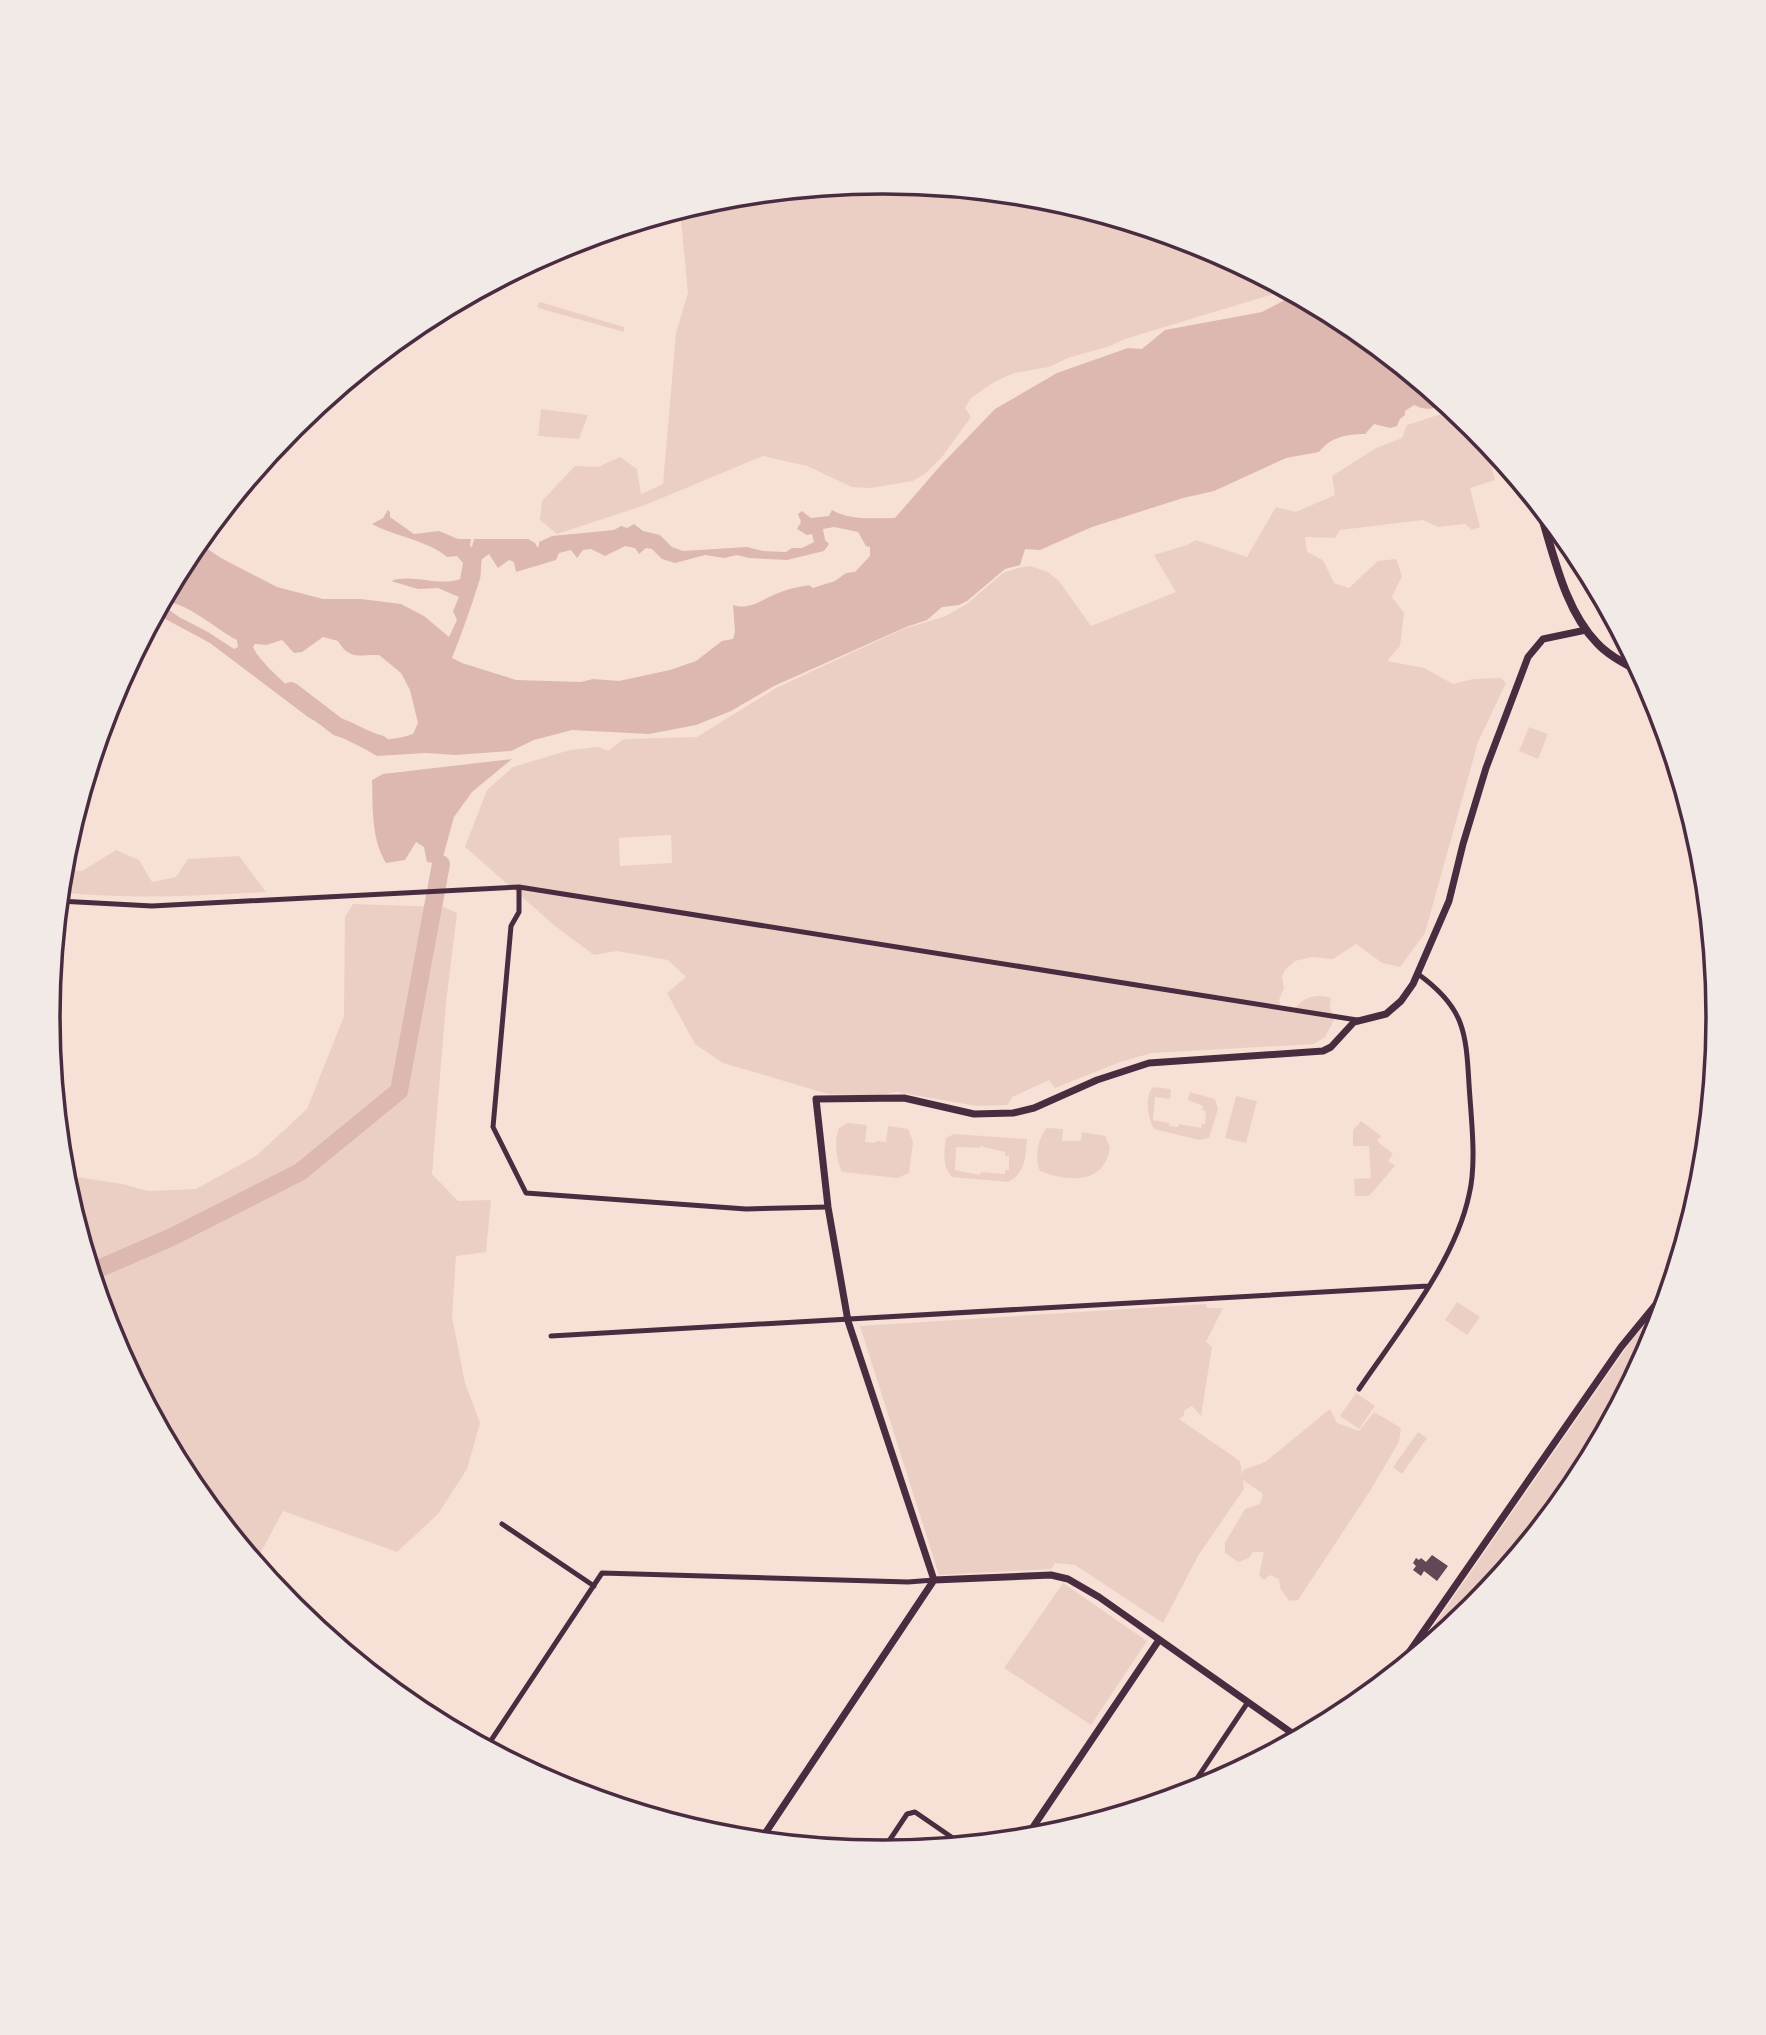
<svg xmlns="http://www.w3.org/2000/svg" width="1766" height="2035" viewBox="0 0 1766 2035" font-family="'Source Sans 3',sans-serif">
  <rect width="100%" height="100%" fill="#f7e1d7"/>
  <!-- green -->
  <path fill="#ebcfc5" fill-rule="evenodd" d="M883,182L1046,198L1203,246L1287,290L1125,339L1110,346L1068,358L1049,367L1014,373L994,382L971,398L965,408L971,417L942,457L926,473L913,481L870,488L852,487L807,466L763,456L645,505L557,534L540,520L542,501L575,466L598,467L620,457L637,469L641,494L663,484L676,333L688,293L680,210L720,198Z
    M540,302L624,327V332L538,308L537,306Z
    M541,409L588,415L579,439L538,436Z
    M1454,410C1486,437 1485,441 1495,480L1470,488L1480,527L1472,530L1465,524L1438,527L1423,520L1340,530L1335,538L1305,537L1307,552L1323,560L1334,583L1349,588L1378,561L1396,559L1402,576L1392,597L1404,613L1400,646L1387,661L1424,668L1453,684L1473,679L1501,678L1506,683L1478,742L1425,933L1400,967L1382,963L1356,944L1333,959L1312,957L1295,961L1285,970L1282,977L1284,988L1279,1000L1281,1009L1291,1012C1303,998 1313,993 1331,998L1330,1007L1334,1020L1325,1037L1314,1044L1152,1053L1120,1062L1055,1088L1049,1080L1012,1097L1008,1105L977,1106L896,1092L876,1096L828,1094L723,1063L695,1044L667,993L686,977L668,960L617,951L594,955L555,926L465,847L487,790L513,767L570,750L599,747L608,751L624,739L697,737L776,688L903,629L946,616L968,603L1003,573L1018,568L1030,566L1048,572L1059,581L1091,626L1176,592L1154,555L1187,545L1196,540L1247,557L1276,507L1296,512L1335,495L1332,476L1376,448L1402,438L1407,425ZM671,835L672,863L620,866L619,838Z
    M1529,727L1548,734L1538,759L1519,751Z
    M116,850L139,860L152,882L176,877L188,859L239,856L266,892C197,896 128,900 60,892L62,869L82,871Z
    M353,904L444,907L457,913L446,1003L432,1174L458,1201L491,1200L486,1252L456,1256L452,1317L465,1383L480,1423L467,1469L438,1514L397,1552L283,1511L255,1563L188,1481L111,1337L63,1175L123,1184L148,1191L196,1189L256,1156L307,1109L344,1016L345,917Z
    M1153,1087L1171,1089L1170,1099L1155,1097L1153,1120L1169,1123V1126L1178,1127L1179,1124L1201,1128L1202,1124H1205L1206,1111L1202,1110L1203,1106L1188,1100L1190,1092L1215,1099L1218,1109L1209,1138L1199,1140L1154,1129C1148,1118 1144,1097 1153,1087Z
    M1236,1096L1257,1101L1246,1143L1225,1138Z
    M1361,1121L1381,1136L1377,1141L1393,1154L1388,1161L1395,1166L1369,1196H1355L1354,1179L1371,1178L1369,1146H1353V1130Z
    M848,1123L867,1125L865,1142L875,1143L876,1141L886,1142L888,1126L908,1129L913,1142L909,1173L897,1178L842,1172C836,1161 834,1139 839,1128Z
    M1047,1128L1063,1129L1062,1141H1081L1082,1132L1105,1136L1110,1147C1105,1185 1068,1182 1040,1171C1034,1159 1038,1137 1047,1128Z
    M954,1134L1027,1139C1026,1156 1025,1174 1008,1182L952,1177C942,1166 944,1152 946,1138ZM980,1146L1005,1152V1156H1009V1170H1005V1174L981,1172L980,1175L955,1170L956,1147L980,1148Z
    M1668,1296L1655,1338L1578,1482L1474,1609L1407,1664L1631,1341Z
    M1457,1302L1480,1317L1467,1335L1445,1320Z
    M1206,1304L1207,1308H1223L1206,1342L1212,1347L1201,1416L1192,1406L1185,1410L1183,1417L1179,1419L1240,1461L1242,1476L1243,1470L1265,1462L1330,1409L1337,1423L1359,1431L1374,1412L1401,1428L1399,1442L1370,1491L1298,1600L1289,1601L1280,1588L1279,1579L1270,1575L1264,1580L1259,1575L1264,1552H1253L1249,1558L1238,1562L1225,1553V1543L1245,1509L1260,1504L1263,1494L1243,1480L1244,1489L1198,1556L1163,1623L1075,1565L1055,1563L1051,1569L939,1575L860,1326Z
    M1356,1393L1375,1406L1359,1429L1340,1416Z
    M1418,1432L1427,1438L1402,1474L1393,1467Z
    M1063,1583L1147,1641L1091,1725L1004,1668Z"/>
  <!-- water -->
  <path fill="#dcb8b0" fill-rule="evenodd" d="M1289,298L1304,299L1348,323L1442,402C1434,411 1424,410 1414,405L1405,411V415L1400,419L1397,426L1390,428L1374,424L1365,434C1346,434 1331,437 1319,452L1286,458L1214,491L1183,498L1092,527L1040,550L1025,549L1020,565L1005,569L967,601L959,605L942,607L927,620L906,627L774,686L731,711L696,725L649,734L572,730L534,740L511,751L455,755L426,753L377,756L308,717L210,643L156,614L188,553L197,542L221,558L277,587L323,599H361L401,604L424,616L449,637L457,620L453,611L459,597L438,588L418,589L391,581C412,573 438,587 460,579L463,563L457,556L447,557C429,541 394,536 372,524L383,518L388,510L390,512V517L414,534L439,531L458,539H471L470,546L472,547L474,539H528L535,543L537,547L539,546V542L552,536L614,530L621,526L627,528L634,524L643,531L660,535L672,547L683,551L747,547L763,551L786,552L792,548H802L814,542L812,534L807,535L797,529L801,522L798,514L802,511L811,518L829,516L832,510C851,521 874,518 895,518L941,465L995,409L1057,373L1128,348L1142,349L1165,330L1262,312ZM834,527L858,532L866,546L870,547V556L855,572L846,573L835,581L813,588L809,585C800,587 790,588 781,592C765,597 751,611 733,605L735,632L733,639L722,641L696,661L670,670L619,681L593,679L581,682L516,680L462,663L452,658C462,633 471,607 479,582C482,575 480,567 482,559L489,554L498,568L509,560L514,562L516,572L556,560L559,553L571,550L577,558L583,550L591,549L605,556L625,546L635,548L639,554L646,548L652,549L662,559L675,563L705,555L724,558L737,555L749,558L787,560L824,551L829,544L825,540L823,529ZM170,602C196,609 214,628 237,640L238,647L234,649L208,632L179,617L168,609ZM323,637L338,641C350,661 359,654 379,655L401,673L410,690L418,723L413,734C400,739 378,741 365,739C342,734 261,668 253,647L255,644L266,645L282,640L294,653L302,652Z
    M512,759L472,792L454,817L441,864L427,862L424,847L416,842L405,860L386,863C371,838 373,808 372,780L383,774Z"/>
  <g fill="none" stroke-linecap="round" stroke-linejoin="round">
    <!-- river -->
    <path stroke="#dcb8b0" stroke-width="18" d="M291,691L338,727C353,731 364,741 380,744
      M91,1272L172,1237L300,1172L399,1091L441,864"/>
  </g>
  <!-- building -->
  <path fill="#644757" d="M1432,1555L1448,1566L1437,1581L1424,1571L1421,1576L1413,1570L1416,1566L1413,1563L1416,1558L1419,1560L1421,1558L1426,1562Z"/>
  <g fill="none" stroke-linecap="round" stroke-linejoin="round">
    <!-- minor -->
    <path stroke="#4a2c40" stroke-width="5" d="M519,887V912L511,926L493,1127L526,1193L746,1209L828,1207
      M59,901L152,906L519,887L1357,1020
      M551,1336L1428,1286
      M1359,1389C1397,1333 1455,1262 1469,1195C1477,1163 1471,1118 1469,1084C1466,1031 1464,1007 1418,974
      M502,1524L594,1586
      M486,1748L602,1573L908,1582L934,1580
      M1186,1795L1248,1702
      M881,1853L907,1814L915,1812L963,1845"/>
    <!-- tertiary -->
    <path stroke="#4a2c40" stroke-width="7" d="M934,1580L848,1321L828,1207L816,1099L904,1098L974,1114L1013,1113L1034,1108L1097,1080L1149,1063L1323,1051L1331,1047L1354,1022L1386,1014L1401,1001L1413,984L1449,901L1463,844L1486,768L1528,657L1543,639L1586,630
      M934,1580L1051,1575L1068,1579L1099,1597L1299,1738
      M1394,1674L1621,1347L1671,1286
      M1025,1839L1159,1640
      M760,1841L934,1580"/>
    <!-- secondary -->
    <path stroke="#4a2c40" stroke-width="8" d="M1538,505C1553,550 1563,608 1597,643C1609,656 1626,664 1642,673"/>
  </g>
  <!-- crop -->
  <path d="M0 0H1766V2035H0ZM60 1017a823 823 0 1 1 1646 0a823 823 0 1 1-1646 0Z" fill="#f1eae7" fill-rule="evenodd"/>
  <path fill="none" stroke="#4a2c40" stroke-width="3.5" d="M60 1017a823 823 0 1 1 1646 0a823 823 0 1 1-1646 0Z"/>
</svg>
